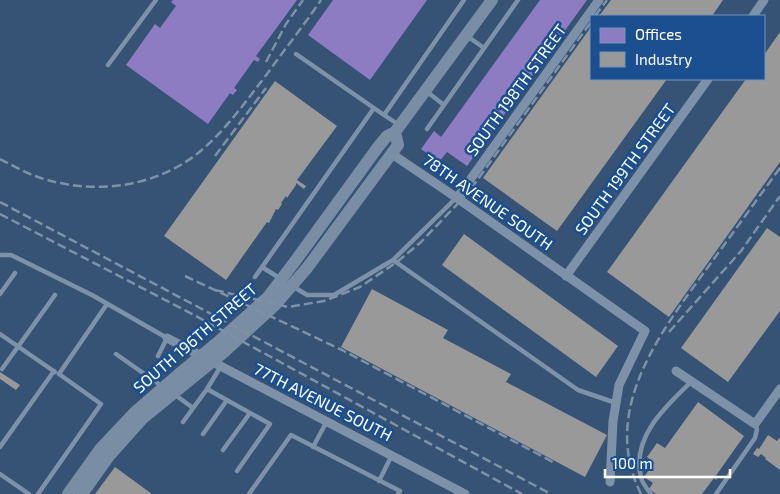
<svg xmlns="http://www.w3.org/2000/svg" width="780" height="494" viewBox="0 0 780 494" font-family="'Exo 2',sans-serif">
  <rect width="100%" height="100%" fill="#365274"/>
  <!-- offices -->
  <path fill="#8e7cc3" d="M173,0H297L256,56L260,59L258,62L254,60L234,88L237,90L233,95L230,93L208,124L126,65L155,24L160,28L176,6L171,2Z
    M333,0H427L370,80L308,35Z
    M540,0H587L467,166L447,152L439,162L421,149L434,131L441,137Z"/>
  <!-- industry -->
  <path fill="#999" d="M611,0H723L712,16H599Z
    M591,27V79H667L557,231L483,178Z
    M780,32V162L669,317L607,272L746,79H764V55Z
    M275,81L337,126L297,180L306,186L304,189L296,183V185L287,198L286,196L281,203L282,204L278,210L276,209L269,223L267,222L226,280L164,236Z
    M767,228L780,237V311L728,382L681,348Z
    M464,234L618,346L596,377L442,265Z
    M372,289L448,330L443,338L511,374L506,382L607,435L585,477L341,347Z
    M0,372L20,385L16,390L0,379Z
    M698,402L744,436L715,477L717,479L716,480L714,478L702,494H656L649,489L653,483L644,477L654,463L647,457L657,443L665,448Z
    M768,435L777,441L780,437V470L765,459L766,458L761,454L758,457L753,454L757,448L759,449Z
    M115,467L152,494H95Z"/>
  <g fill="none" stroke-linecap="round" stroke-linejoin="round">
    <!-- lane -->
    <path stroke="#7d92a8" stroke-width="4.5" d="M467,36L484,48
      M296,54L384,115
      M108,65L156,0
      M426,91L444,105
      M399,125L384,115L464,0
      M427,129L518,0
      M456,198L393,260L578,390L616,403
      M0,255H11L92,295L167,338L158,356
      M262,267L281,279
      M255,277L374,108
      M294,287L307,295H334L393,260
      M0,294L15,273
      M0,334L55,372
      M116,354L163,387
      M2,369L55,295
      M207,389L270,424L237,471
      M174,394L193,408
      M183,422L207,389L221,366
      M203,434L227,400
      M0,447L54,371
      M313,447L327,421
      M223,450L250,413
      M0,474L29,494
      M379,481L392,455
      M38,494L101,404L59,374L107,304
      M249,494L291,435L400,491L398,494
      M651,494C647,489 642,483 641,477C631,437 666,406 692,381
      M716,494L755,438L757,429L755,424"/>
    <!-- street -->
    <path stroke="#7d92a8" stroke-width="9" d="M753,16L764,0
      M392,154L457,198L645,331L619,385L613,421L610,482
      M457,198L599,0
      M566,276L708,79
      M167,338L465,494
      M676,371L755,424L780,389"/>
    <!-- secondary -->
    <path stroke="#798da4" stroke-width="12" d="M68,494L101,448L135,412L179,374L217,343L268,297L296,260L378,147L387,136L395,132L492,0
      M82,494L109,456L143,418L224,352L275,305L307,268L398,145L395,132"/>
    <!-- rail -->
    <path stroke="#7e92a7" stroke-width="2.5" stroke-dasharray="9 4" stroke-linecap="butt" d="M595,16L607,0
      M266,62L286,24L303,0
      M215,156L266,88
      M0,159C12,165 25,173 38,177C93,196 158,188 203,149C228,127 247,100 267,74C285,49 304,25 321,0
      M0,202L551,494
      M0,214L194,315L522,494
      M185,276L342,350L553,462
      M215,290L288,307L324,301L360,287L397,262L421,242L468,193L591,22
      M669,332L741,251L780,196
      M641,494C599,410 661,332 708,267C732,234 756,201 780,168"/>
  </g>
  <g text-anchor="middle" stroke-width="5" stroke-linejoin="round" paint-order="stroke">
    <!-- street labels -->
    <g font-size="16" fill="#fff" stroke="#1b4f8f">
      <text transform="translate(516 90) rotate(-54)" y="6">SOUTH 198TH STREET</text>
      <text transform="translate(625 169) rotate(-54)" y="6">SOUTH 199TH STREET</text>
      <text transform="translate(488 202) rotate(35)" y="6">78TH AVENUE SOUTH</text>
      <text transform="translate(195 338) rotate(-41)" y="6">SOUTH 196TH STREET</text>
      <text transform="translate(323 402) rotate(27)" y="6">77TH AVENUE SOUTH</text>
    </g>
  </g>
  <!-- legend -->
  <rect x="590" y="15" width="175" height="65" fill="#1b4f8f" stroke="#7695bc"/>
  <rect x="600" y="28" width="25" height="15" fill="#8e7cc3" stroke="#7695bc"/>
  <text x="635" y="40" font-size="15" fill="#ffffff">Offices</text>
  <rect x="600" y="52" width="25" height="15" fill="#999999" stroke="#7695bc"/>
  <text x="635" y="65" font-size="15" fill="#ffffff">Industry</text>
  <!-- scale -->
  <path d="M605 469v8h125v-8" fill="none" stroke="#ffffff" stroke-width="2.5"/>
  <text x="612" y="469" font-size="15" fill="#ffffff" stroke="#1b4f8f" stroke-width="4" paint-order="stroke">100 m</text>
</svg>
